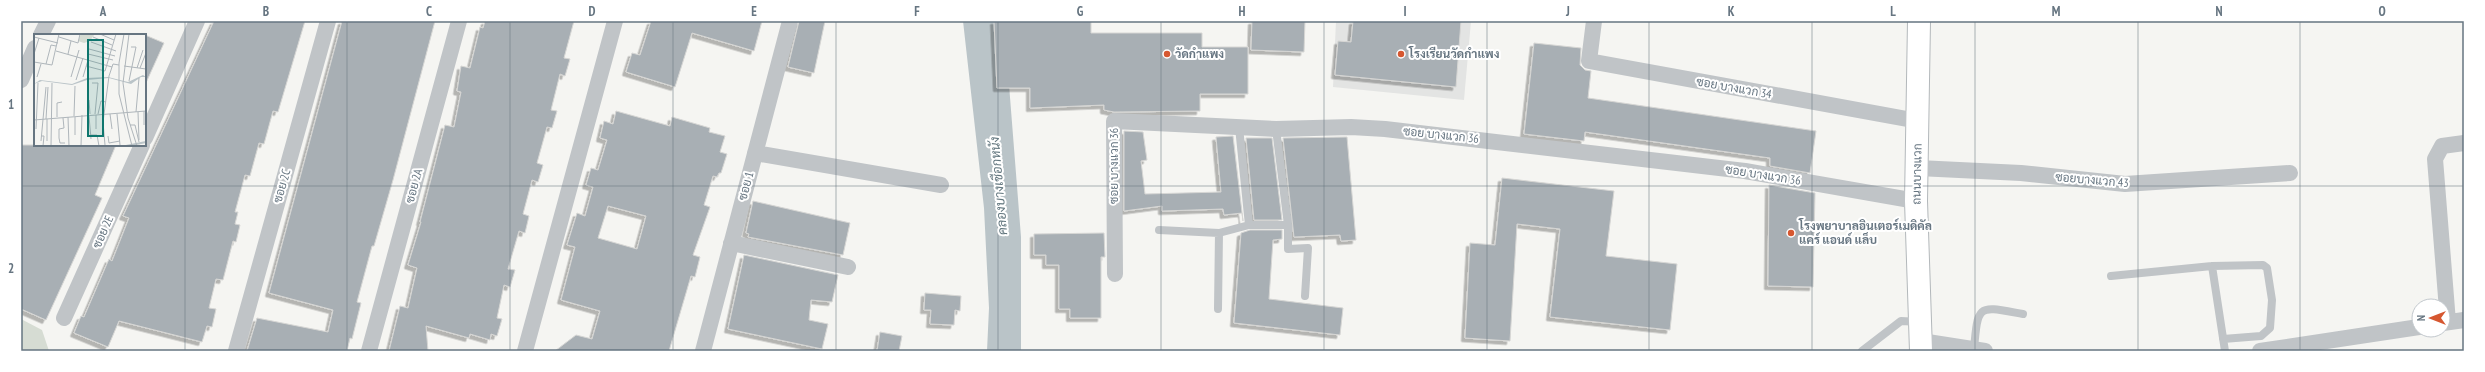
<svg xmlns="http://www.w3.org/2000/svg" width="2485" height="372" viewBox="0 0 2485 372" font-family="'PT Sans Narrow',Sarabun,sans-serif">
  <defs>
    <filter id="shadow"><feDropShadow dx="-3.5" dy="3.5" stdDeviation="0" flood-color="#0004"/></filter>
  </defs>
  <rect width="100%" height="100%" fill="#f5f5f2"/>
  <!-- built -->
  <path fill="#e3e4e3" d="M1336,21H1471L1464,100L1333,87Z"/>
  <!-- green -->
  <path fill="#d6dcd3" d="M21,319L42,330L49,351H21Z"/>
  <!-- water -->
  <path fill="#bac4c8" d="M963,21H1004L1021,237V351H987L989,308L984,208Z"/>
  <!-- building -->
  <path fill="#a8afb4" stroke="#d6d6d4" fill-rule="evenodd" filter="url(#shadow)" d="M214,21H305L278,112L273,111L264,144L259,143L250,176L245,175L235,212H238L235,224L240,225L236,242L233,241L223,280L216,279L209,308L216,309L212,327L207,326L202,342L119,321L108,347L74,333L81,316L84,317L109,259L112,261L129,218L123,216Z
    M342,21H435L393,180L374,246H372L357,302L361,303L352,339L350,338L347,351H247L257,318L328,332L333,310L269,293Z
    M485,21H574L564,58L570,59L565,76L560,74L551,110L557,111L552,128L547,127L537,163L543,165L538,182L532,180L523,214L529,216L525,233L519,231L508,269L515,270L510,287L504,285L497,318L502,319L497,336L491,334L490,340L470,334L469,338L426,326L428,351H389L400,306L408,308L417,268L408,265L421,222H420L445,125L454,127L461,92L457,91L461,66L470,68L480,27L483,28Z
    M651,21H762L754,51L692,33L675,87L626,72L632,53L640,55Z
    M799,21H825L814,73L788,67Z
    M994,21H1091V33H1202V47H1248V94H1200V111L1114,112L1104,110V105L1030,108V88H997Z
    M1252,21H1305L1304,52L1251,50Z
    M1353,21H1461L1456,87L1335,75L1338,41L1351,42Z
    M145,35L164,43L145,85Z
    M1534,43L1581,48L1580,65L1585,70L1591,71L1588,98L1816,131L1810,173L1770,166V158L1585,132L1584,141L1524,134Z
    M616,111L670,126L672,117L710,128L709,132L725,136L720,152L727,154L721,173H719L717,177L713,176L704,205L710,207L693,255L700,257L695,277L691,276L669,351H555L576,335L592,339L600,311L561,300L575,247L567,245L577,213L585,216L593,187L586,185L591,168L598,170L607,140L600,138L604,121L613,124ZM608,206L646,216L637,249L598,238Z
    M1124,131L1143,132L1147,160L1141,161L1145,194L1221,192L1216,137L1233,136L1243,221L1242,213L1224,215L1223,209L1162,211V206L1124,211Z
    M1347,137L1356,240L1341,241L1340,235L1294,237L1283,138Z
    M1246,138H1272L1282,220H1254Z
    M21,145H116L95,195L102,198L46,320L21,309Z
    M1502,178L1614,191L1606,256L1677,264L1670,330L1550,317L1560,229L1517,224L1510,341L1465,338L1470,243L1495,245Z
    M1769,185L1815,193L1813,287L1768,286Z
    M753,201L850,223L843,255L748,237L749,234L746,233Z
    M1250,230H1282V239L1273,240L1269,299L1343,308L1340,335L1234,323L1241,233Z
    M1104,233L1105,257H1101V318H1070V309H1059V265H1046V255H1034V234Z
    M744,255L838,275L832,302L811,300L809,320L828,324L822,349L728,329Z
    M925,293L961,296L960,311L955,310L954,325L930,324L931,310H924Z
    M880,332L902,336L899,351H877Z"/>
  <g fill="none" stroke-linecap="round" stroke-linejoin="round">
    <!-- secondary casing -->
    <g stroke="#b3b8bb" stroke-width="24">
      <path id="secondary" d="M1919,21L1916,201L1921,351"/>
    </g>
    <!-- lane -->
    <path stroke="#c0c4c7" stroke-width="8" d="M1239,127L1249,225
      M1276,129L1288,225V249L1308,248L1305,296
      M1159,230L1219,233L1249,225H1288
      M2212,266L2225,351
      M2111,276L2212,266L2263,265L2267,268L2272,300L2270,328L2261,336L2223,339
      M1218,309L1219,233
      M1974,349C1978,303 1978,306 2023,314
      M1862,351L1901,321L1920,322"/>
    <!-- street -->
    <path stroke="#c0c4c7" stroke-width="16" d="M1594,21L1589,61L1918,121
      M41,35L48,21
      M21,80L35,48
      M145,138L197,21
      M755,153L941,185
      M1918,168L2021,173L2125,184L2290,173
      M731,243L848,267
      M1115,274L1114,121L1276,129L1351,127L1385,129L1745,171L1916,201
      M64,318L142,145
      M2448,322L2435,159L2442,146L2464,143
      M2443,323L2464,320
      M1921,341L1985,351
      M236,351L328,21
      M369,351L459,21
      M525,351L615,21
      M703,351L790,21
      M2260,351L2419,327"/>
    <!-- secondary -->
    <use href="#secondary" stroke="#fff" stroke-width="22"/>
  </g>
  <!-- grid -->
  <path fill="none" stroke="#667581" stroke-width="1" stroke-opacity="0.55" d="M185,21V351M347,21V351M510,21V351M673,21V351M836,21V351M998,21V351M1161,21V351M1324,21V351M1487,21V351M1649,21V351M1812,21V351M1975,21V351M2138,21V351M2300,21V351M21,186H2464"/>
  <!-- markers -->
  <g fill="#d65730" stroke="#fff" stroke-width="1.5">
    <circle cx="1167" cy="54" r="4"/>
    <circle cx="1401" cy="54" r="4"/>
    <circle cx="1791" cy="233" r="4"/>
  </g>
  <g text-anchor="middle" stroke-width="4" stroke-linejoin="round" paint-order="stroke">
    <!-- poi labels -->
    <g font-size="12" font-weight="bold" fill="#667581" stroke="#fff" text-anchor="start">
      <text x="1175" y="58">วัดกำแพง</text>
      <text x="1409" y="58">โรงเรียนวัดกำแพง</text>
      <text x="1799" y="230">โรงพยาบาลอินเตอร์เมดิคัล<tspan x="1799" dy="14">แคร์ แอนด์ แล็บ</tspan></text>
    </g>
    <!-- street labels -->
    <g font-size="12" fill="#667581" stroke="#fff">
      <text transform="translate(1734 88) rotate(10)" y="4">ซอย บางแวก 34</text>
      <text transform="translate(1441 135) rotate(6)" y="4">ซอย บางแวก 36</text>
      <text transform="translate(1114 166) rotate(-90)" y="4">ซอย บางแวก 36</text>
      <text transform="translate(1917 174) rotate(-89)" y="4">ถนนบางแวก</text>
      <text transform="translate(1763 175) rotate(9)" y="4">ซอย บางแวก 36</text>
      <text transform="translate(2092 180) rotate(5)" y="4">ซอยบางแวก 43</text>
      <text transform="translate(282 186) rotate(-74)" y="4">ซอย 2C</text>
      <text transform="translate(414 186) rotate(-75)" y="4">ซอย 2A</text>
      <text transform="translate(746 186) rotate(-75)" y="4">ซอย 1</text>
      <text transform="translate(103 232) rotate(-66)" y="4">ซอย 2E</text>
    </g>
    <!-- water labels -->
    <g font-size="13" font-style="italic" fill="#62767e" stroke="#fff">
      <text transform="translate(998 186) rotate(-95)" y="5">คลองบางเชือกหนัง</text>
    </g>
  </g>
  <!-- overview -->
  <g transform="translate(34 34)">
    <rect width="112" height="112" fill="#f5f5f2"/>
    <path d="M47,0H59L60,1L56,7L50,9L44,7Z" fill="#d6dcd3"/>
    <path d="M109,41L112,43H107L97,50L75,44L53,46L38,51L8,47L0,50L6,46L38,50L53,44L74,43L94,48Z" fill="#bac4c8"/>
    <path fill="none" stroke="#bac4c8" stroke-width="2" d="M92,112L112,108"/>
    <path fill="none" stroke="#afb6bb" stroke-width="1" d="M66,0L80,6M90,0L85,29V60L98,112M95,0L89,49L94,84L103,112M0,3L24,9M25,3L44,9L46,0M59,3L78,11M57,8L82,17M55,15L81,22M22,17L78,33M0,20L5,4M34,20L37,7M54,20L79,26M0,28L18,31L25,0M12,30L17,11L22,12M52,32L71,37L82,0M90,32L112,35M103,34L109,16M106,34L112,19M3,43L7,30M37,43L45,16M49,43L54,26M42,46L49,24M95,47L102,13H97M58,49H64L61,80M55,66L56,80M102,78L105,44M104,78L105,106M64,80L67,67L72,68M76,80L78,95M83,80L86,111M40,82L41,52M55,82L57,105M23,83V69L28,68M34,83L35,112M41,83V101M29,84L30,94L25,95V104L26,109H31M12,85L14,53M13,85V107M0,86L112,77M96,91H101L105,108M110,91V77M2,95L4,49M62,95V81M56,101H63L65,112M7,102H10L9,112M74,102L75,109L86,107M7,107L12,53M71,111L69,88L75,42L79,30L85,31M17,112L18,49M47,112L48,81"/>
    <path fill="#0f766e" fill-opacity="0.15" stroke="#0f766e" stroke-width="2" d="M54,6H69V102H54Z"/>
    <rect width="112" height="112" fill="none" stroke="#667581" stroke-width="2"/>
  </g>
  <!-- border -->
  <rect width="2485" height="372" fill="none" stroke="#ffffff" stroke-width="44"/>
  <!-- north arrow -->
  <g transform="translate(2431 318) rotate(270)"><circle r="19" fill="#ffffff" stroke="#c2c8cd"/>
  <path d="M0-3L7 15L0 10L-7 15Z" fill="#d65730"/>
  <text y="-6" font-size="11" font-weight="bold" text-anchor="middle" fill="#667581">N</text>
  </g>
  <rect x="22" y="22" width="2441" height="328" fill="none" stroke="#667581" stroke-width="1.5"/>
  <g font-size="13" text-anchor="middle" font-weight="bold" fill="#667581">
    <text x="103" y="16">A</text>
    <text x="266" y="16">B</text>
    <text x="429" y="16">C</text>
    <text x="592" y="16">D</text>
    <text x="754" y="16">E</text>
    <text x="917" y="16">F</text>
    <text x="1080" y="16">G</text>
    <text x="1242" y="16">H</text>
    <text x="1405" y="16">I</text>
    <text x="1568" y="16">J</text>
    <text x="1731" y="16">K</text>
    <text x="1893" y="16">L</text>
    <text x="2056" y="16">M</text>
    <text x="2219" y="16">N</text>
    <text x="2382" y="16">O</text>
    <text x="11" y="109">1</text>
    <text x="11" y="273">2</text>
  </g>
</svg>
